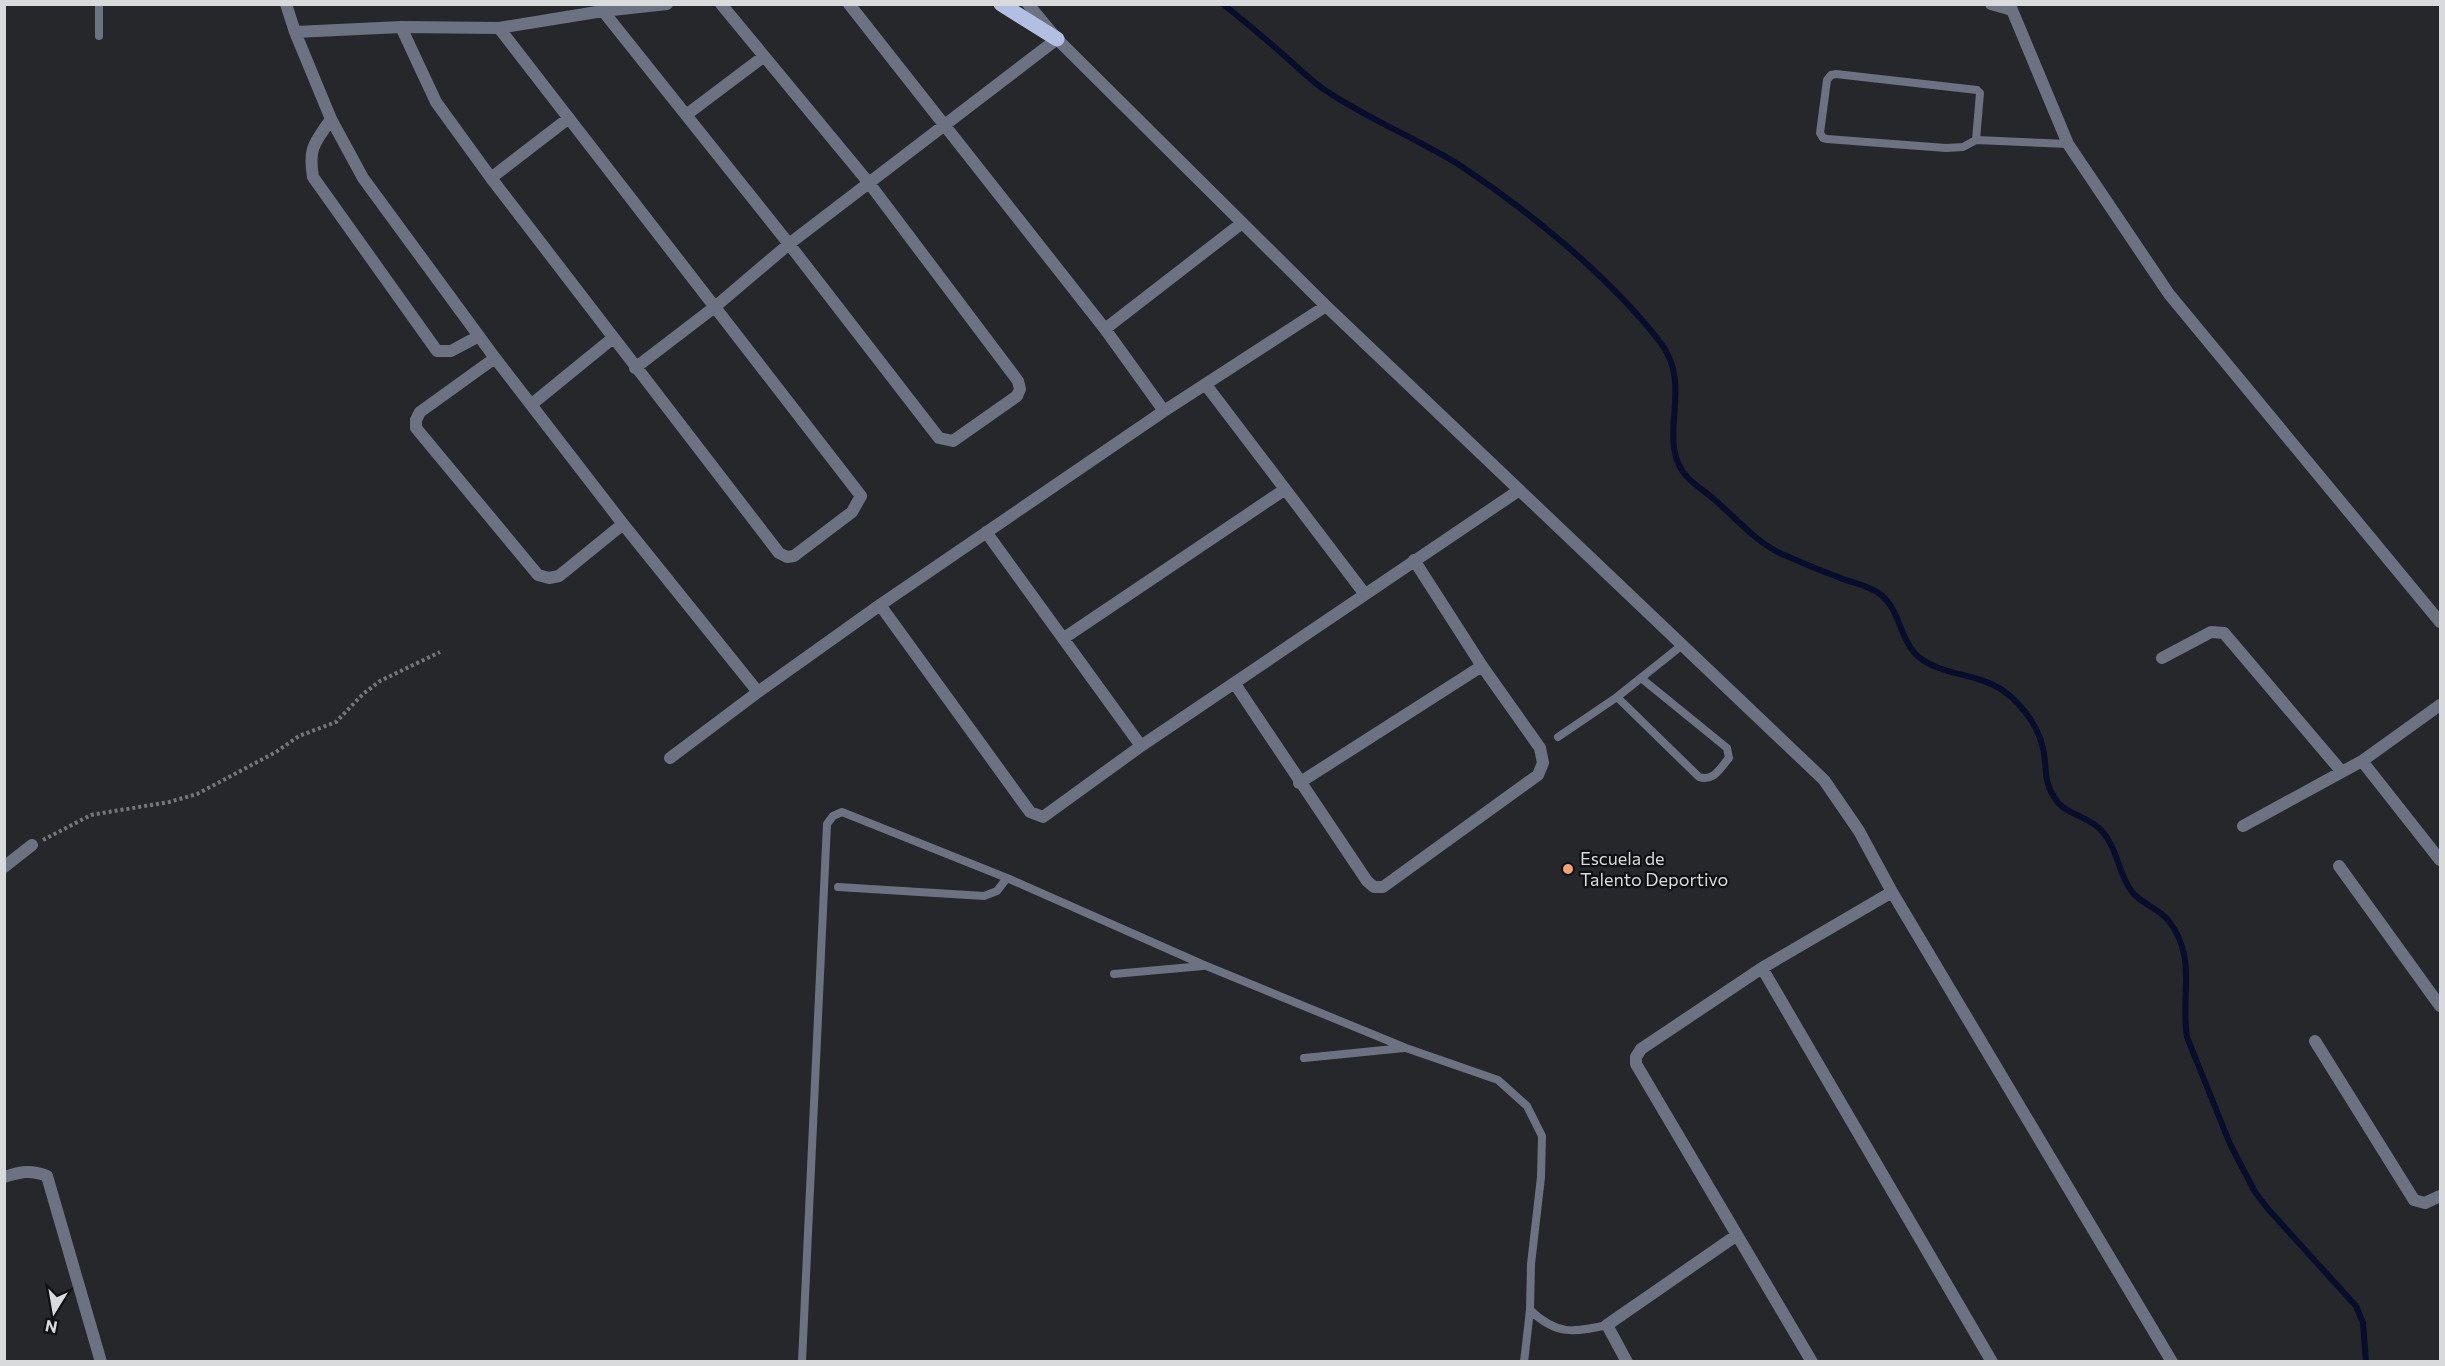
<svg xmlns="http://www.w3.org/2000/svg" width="2445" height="1366" viewBox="0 0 2445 1366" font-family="Commissioner,sans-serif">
  <rect width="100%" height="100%" fill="#25272b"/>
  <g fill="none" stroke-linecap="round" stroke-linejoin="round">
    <!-- stream -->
    <path stroke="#070d2a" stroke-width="6" d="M1223,4C1245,22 1266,39 1287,58C1300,69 1313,83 1328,92C1370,120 1418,139 1461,166C1529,211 1610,277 1660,342C1696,388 1653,441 1688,478C1697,487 1708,493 1717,502C1738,520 1757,543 1782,554C1800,562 1819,570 1838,577C1852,583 1868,585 1880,594C1901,610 1900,643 1920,658C1947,678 1983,672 2010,696C2029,713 2043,735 2045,761C2046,775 2046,785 2054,797C2065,816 2088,815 2102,831C2118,849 2118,874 2132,892C2142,904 2158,908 2168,920C2198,958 2180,994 2187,1037L2230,1144L2255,1192L2268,1209L2356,1306L2363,1323L2366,1362"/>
    <!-- path -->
    <path stroke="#757679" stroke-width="4" stroke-dasharray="3 3" stroke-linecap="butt" d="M43,840L91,815L169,802L197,794L276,752L299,736L336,722L363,694L380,681L440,652"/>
    <!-- lane -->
    <path stroke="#6d7283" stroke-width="8" d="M99,36V4
      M1976,140L1980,93L1977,90L1836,74L1831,75L1827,80L1820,133L1823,138L1827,139L1946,148L1963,147L1976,140L2068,144
      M1617,697L1699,777C1714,782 1720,768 1729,758L1727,748L1641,678
      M1558,737L1617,697L1681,646
      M838,887L984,896L997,891L1007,878
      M1114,974L1203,966
      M1304,1058L1404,1048
      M802,1362L827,824L833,816L842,812L1007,878L1204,965L1406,1048L1498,1080L1527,1106L1542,1136L1541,1177L1531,1264L1530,1310C1556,1335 1574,1333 1607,1325
      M1524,1362L1530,1310"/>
    <!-- street -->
    <path stroke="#6d7283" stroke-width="12" d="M286,4L295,32L331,119L363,178L495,358L623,524L758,692L880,605
      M849,4L1105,329L1164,411
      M1028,4L1057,39L1326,306L1824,780L1859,831L1892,892L2172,1362
      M1991,4L2012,10L2010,4
      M2012,10L2068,144L2169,294L2440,622
      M603,11L789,244L939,438L953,441L1017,396L1020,389L1018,381L869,183L721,4
      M499,28L861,496L852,512L794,556L787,557L779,553L491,178L436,102L401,27L499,28L603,11L667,4
      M295,32L401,27
      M686,115L763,57
      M331,119C315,143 308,147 313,177L437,351H451L479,336
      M491,178L569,118
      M1326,306L1164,411L880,605L1030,812L1043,817L1141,746L1518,491
      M1105,329L1242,223
      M495,358L420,412L416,420V428L538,575L549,578L559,576L623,524
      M635,368L716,306L789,244L1057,39
      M1206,385L1364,593
      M532,404L613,338
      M986,532L1141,746
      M1064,638L1284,490
      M2162,658L2211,632L2224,633L2342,772
      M1235,684L1367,881L1374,887H1383L1538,775L1543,763L1540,748L1482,666L1414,560
      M670,758L758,692
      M2362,761L2440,860
      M1299,783L1482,666
      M2243,826L2362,761L2440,705
      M2339,866L2440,1006
      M4,867L32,845
      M1762,968L1992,1362
      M2315,1041L2414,1200L2425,1203L2440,1196
      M4,1177C20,1172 31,1169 47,1176L101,1362
      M1627,1362L1607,1325L1737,1235
      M1812,1362L1636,1064V1057L1641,1049L1762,968L1892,892"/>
    <!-- primary -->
    <path stroke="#b3bfe2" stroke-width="15" d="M1001,4L1057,39"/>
  </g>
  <!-- markers -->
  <circle fill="#f0a378" stroke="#0f1012" stroke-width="2" cx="1568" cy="869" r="6"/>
  <g text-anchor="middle" stroke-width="4.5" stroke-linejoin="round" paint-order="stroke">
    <!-- poi labels -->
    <g font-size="18" fill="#d9dadc" stroke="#0f1012" text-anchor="start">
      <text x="1580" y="865">Escuela de<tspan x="1580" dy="21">Talento Deportivo</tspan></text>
    </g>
  </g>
  <!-- border -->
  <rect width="2445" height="1366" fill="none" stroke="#d9dadc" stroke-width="12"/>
  <!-- north arrow -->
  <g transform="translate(54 1312) rotate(191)" stroke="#0f1012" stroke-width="4.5" paint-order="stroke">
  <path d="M0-4.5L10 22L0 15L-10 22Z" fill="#d9dadc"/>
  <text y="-9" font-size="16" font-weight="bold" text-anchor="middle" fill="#d9dadc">N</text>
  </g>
</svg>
